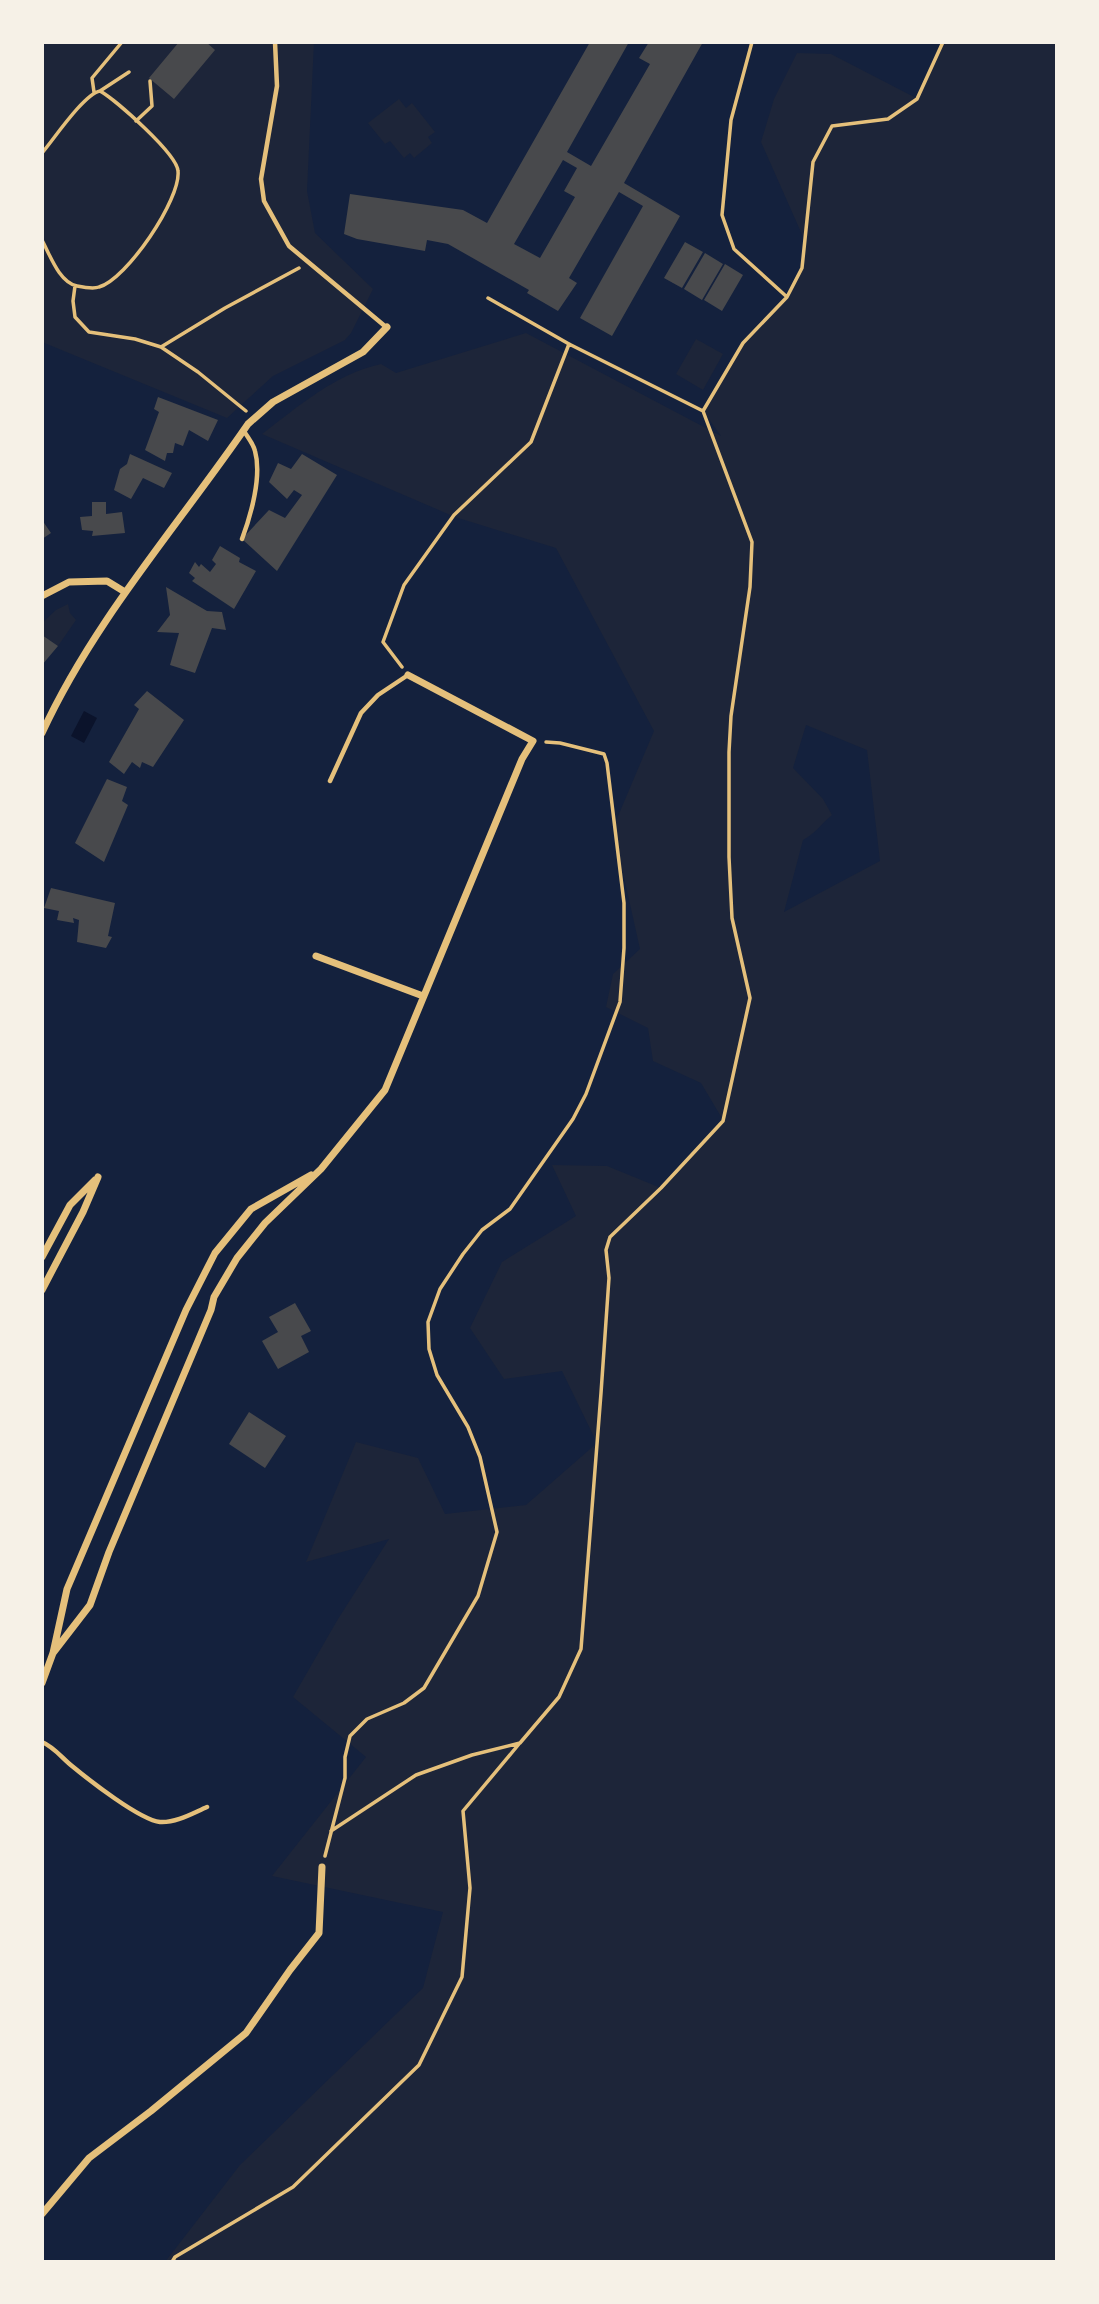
<svg xmlns="http://www.w3.org/2000/svg" width="1099" height="2304" viewBox="0 0 1099 2304" font-family="'Roboto Condensed',sans-serif">
  <rect width="100%" height="100%" fill="#14213d"/>
  <!-- green -->
  <path fill="#1d2539" fill-rule="evenodd" d="M42,42H314L307,191L315,233L373,289L351,333L345,340L273,376L227,418L42,342Z
    M943,42H1057V2262H165L240,2165L423,1988L443,1912L272,1876L366,1757L293,1697L338,1619L389,1539L306,1562L356,1442L418,1458L445,1514L526,1505L597,1443L562,1371L504,1379L470,1328L502,1262L576,1216L552,1165L607,1166L661,1188L723,1120L701,1083L653,1061L648,1028L606,1007L613,974L640,949L613,828L654,731L556,548L455,517L262,434C299,406 335,374 381,364L396,373L526,333L721,436L703,411L743,343L787,297L802,268L804,239L761,142L774,99L797,53L831,54L918,99ZM806,725L867,750L880,861L784,912L803,840C815,834 821,824 832,815L823,799L793,768Z
    M399,99L406,108L412,103L435,132L428,137L432,143L414,158L410,153L404,158L390,141L385,144L368,123Z
    M696,339L723,354L703,390L676,374Z
    M68,604L70,613L76,620L58,646L42,635V623L56,610Z"/>
  <!-- water -->
  <path fill="#0b132b" d="M84,711L97,718L84,743L71,736Z"/>
  <!-- building -->
  <path fill="#48494c" fill-rule="evenodd" d="M179,42H206L215,50L174,99L149,78Z
    M590,42H629L567,152L591,166L650,64L639,58L649,42H703L624,183L680,216L612,336L580,318L643,206L619,192L569,278L577,283L558,311L527,293L529,290L448,244L427,240L425,251L357,239L344,234L350,194L463,210L487,223ZM563,160L577,168L564,191L575,197L540,258L514,244Z
    M685,242L703,252L682,288L664,278Z
    M705,253L723,264L702,300L684,289Z
    M725,264L743,275L722,311L704,300Z
    M158,397L218,420L208,441L189,430L183,446L175,443L173,453H167L165,461L145,450L159,412L154,409Z
    M130,454L172,473L164,488L143,478L131,499L114,490L120,469L127,464Z
    M302,454L337,475L277,571L242,539L269,510L285,518L302,495L294,490L287,499L269,482L278,463L291,469Z
    M92,502H106V514L122,512L125,533L92,536L93,531L82,530L80,517L92,516Z
    M42,520L51,533L42,539Z
    M220,546L240,558L239,562L256,571L234,609L192,581L195,578L189,573L195,562L199,567L201,564L210,572L216,564L212,560Z
    M166,587L207,611L222,612L226,630L212,628L195,673L170,665L179,633L157,632L170,615Z
    M42,635L58,646L42,665Z
    M147,691L184,720L153,767L142,762L140,768L132,762L124,774L109,762L139,709L134,705Z
    M107,779L127,787L122,801L128,805L104,862L75,843Z
    M51,888L115,903L108,936L112,937L106,948L77,942L79,920L73,918L74,923L57,920L59,911L44,908Z
    M295,1303L311,1331L301,1336L309,1352L278,1369L262,1341L278,1332L269,1317Z
    M249,1412L286,1436L265,1468L229,1444Z"/>
  <g fill="none" stroke-linecap="round" stroke-linejoin="round">
    <!-- path -->
    <path stroke="#e5c07b" stroke-width="3.5" d="M100,91L129,72
      M94,92L92,78L122,42
      M136,121L152,106L150,81
      M42,153C54,139 84,94 100,91C116,100 177,154 178,171C181,199 127,279 99,287C94,289 82,287 77,286C59,282 50,255 42,240
      M75,286L73,301L75,317L89,332L135,339L161,347L225,308L299,268
      M787,297L802,268L813,162L832,126L888,119L917,99L943,42
      M161,347L198,372L246,411
      M703,411L743,343L787,297L734,249L722,215L731,120L752,42
      M402,667L383,642L404,585L454,515L531,442L569,344
      M331,1831L416,1775L472,1755L520,1743L559,1697L581,1649L601,1393L609,1278L606,1250L610,1237L661,1188L723,1121L750,998L732,918L729,857V752L731,716L750,587L752,542L703,411L569,344L488,298
      M325,1856L345,1778V1757L350,1736L367,1719L404,1703L424,1688L478,1596L497,1532L480,1457L468,1427L437,1375L429,1349L428,1322L440,1289L463,1254L482,1230L510,1209L573,1119L586,1094L620,1002L624,948V903L607,763L604,754L560,743L546,742
      M172,2262L175,2257L293,2187L419,2065L462,1977L470,1888L463,1811L519,1744"/>
    <!-- service -->
    <path stroke="#e5c07b" stroke-width="4.5" d="M275,42L277,86L261,179L264,201L289,246L386,327
      M242,539C251,515 262,476 255,451C253,443 248,438 244,431
      M330,781L361,713L378,695L408,675
      M42,1742C54,1747 62,1758 72,1766C89,1780 140,1820 160,1822C176,1823 193,1813 207,1807"/>
    <!-- minor -->
    <path stroke="#e5c07b" stroke-width="7" d="M42,596L69,582L107,581L125,592
      M42,733C94,620 178,526 248,424L273,402L363,352L387,327
      M316,956L423,996
      M42,1257L70,1205L95,1180
      M42,1290L83,1212L98,1177
      M53,1653L90,1605L109,1552L211,1310L214,1297L237,1258L265,1223L321,1169L385,1090L522,759L533,741L408,675
      M42,1683L53,1653L67,1589L186,1310L215,1253L251,1209L311,1175
      M42,2214L89,2158L151,2111L246,2033L290,1970L319,1933L322,1867"/>
  </g>
  <!-- border -->
  <rect width="1099" height="2304" fill="none" stroke="#f6f1e7" stroke-width="88"/>
</svg>
